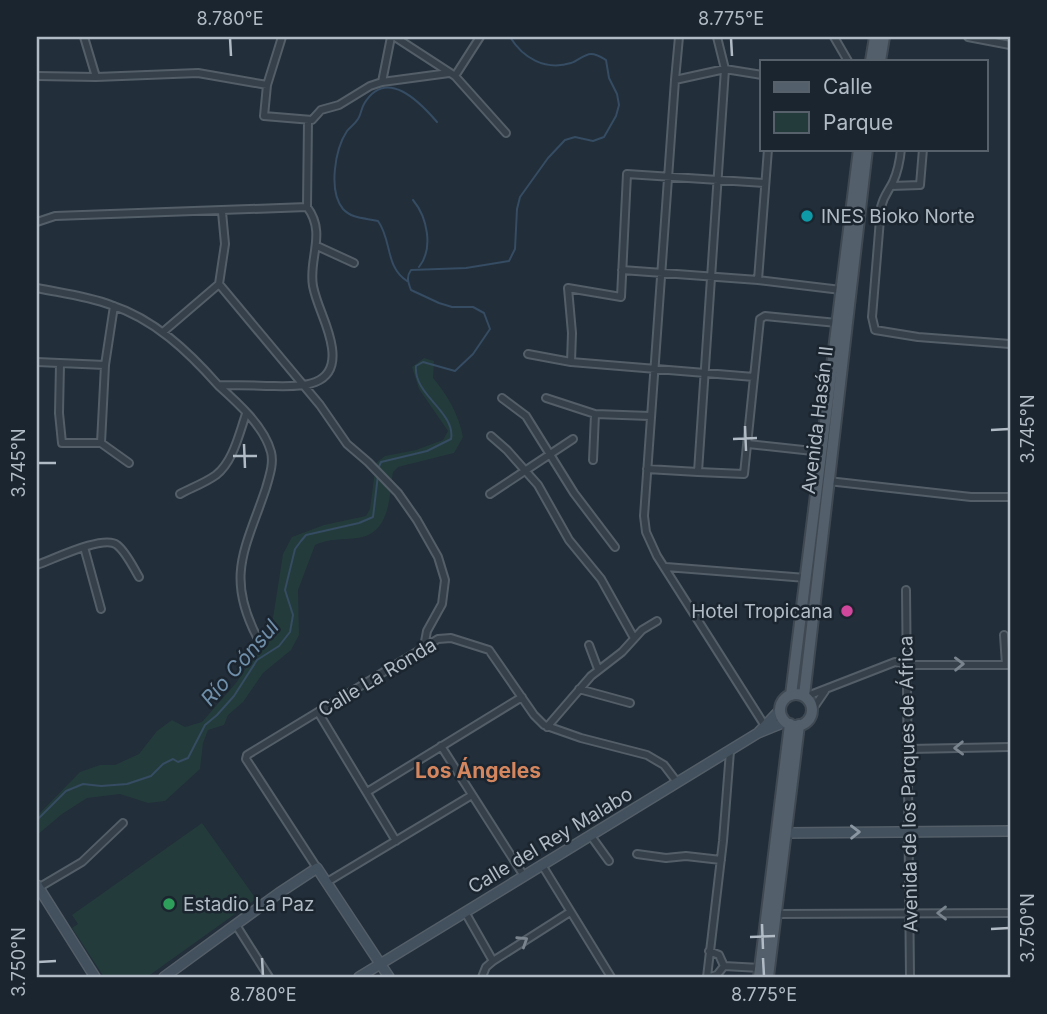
<svg xmlns="http://www.w3.org/2000/svg" width="1047" height="1014" viewBox="0 0 1047 1014" font-family="Inter,sans-serif">
  <rect width="100%" height="100%" fill="#222e3a"/>
  <!-- green -->
  <path fill="#243b3b" d="M424,358L434,361L433,378C447,394 459,415 463,437L454,453L398,467L393,472C389,499 390,533 358,538C342,540 330,538 315,545L298,590L299,635L291,650L263,673L243,702L228,715L224,725L208,730L203,743L200,769L165,801L148,803L120,794L87,798L62,814L37,835V816L80,772L100,765H115L139,754L157,731L172,720L185,727L202,722L236,683L256,653L270,637L283,554L292,537L324,525L366,516L370,509L376,463L385,456L416,450L443,440L448,431L419,389L412,367Z
    M202,823L256,899L147,977H104L72,928L78,924L72,915Z"/>
  <g fill="none" stroke-linecap="round" stroke-linejoin="round">
    <!-- stream -->
    <path stroke="#354c62" stroke-width="2" d="M413,200C427,217 434,248 419,267
      M407,281C385,267 392,240 378,221C366,218 352,219 343,209C328,191 335,149 347,131C350,127 355,124 358,119C361,115 361,109 364,104C386,67 419,101 437,122
      M378,469L381,462L427,451L451,439C456,412 413,395 416,366L423,362L455,371L473,354L490,329L484,313L473,307H452L439,303L411,290C408,282 406,277 411,270L466,268L509,261L515,249L517,209L520,197L548,158L565,140L575,137L593,141L604,137L616,116L619,105L617,94L609,78L606,60C601,57 597,54 591,54C584,54 578,61 571,63C545,71 523,58 510,37
      M37,820L66,791L83,784L101,786L127,784L151,776L163,764L173,759L178,762L188,758L205,725L217,715L234,696L257,660L279,646L290,632L293,615L285,590L295,549L301,541L306,535L359,523L373,517L378,475"/>
    <!-- street casing -->
    <g stroke="#535e68" stroke-width="10">
      <path id="street" d="M84,37L96,77
        M282,37L267,85L264,116L312,120L321,110L339,105L370,86L382,82L449,73
        M395,37L455,76L506,133
        M834,37L848,61
        M968,37L1010,45
        M762,75L725,69L675,80L644,516L646,532L657,556L765,726
        M37,76L96,77L198,73L267,85
        M455,76L480,37
        M675,80L679,37
        M382,82L391,37
        M901,149C900,160 898,171 893,182C888,192 884,195 881,207L872,317L875,330L918,337L1010,344
        M891,186L920,185L923,149
        M37,222L55,216L307,207
        M317,246L354,263
        M622,270L758,280L841,290
        M758,280L768,149
        M219,284L320,405L347,444L368,462L398,493L417,520L438,557L445,580L442,604L427,631L424,647
        M37,288C61,293 87,296 111,305C154,319 188,351 218,385C234,385 250,385 266,386C295,386 338,391 332,348C329,325 317,307 313,286C308,259 327,233 307,207L308,120
        M114,306L105,365L101,443L129,463
        M163,332L219,284L225,244L222,212
        M528,354L571,362L754,377
        M37,362L105,365
        M571,362L572,333L568,288L621,297L627,174L765,183
        M60,364L59,413L62,443H101
        M218,385C237,402 264,426 271,452C274,464 269,477 266,488C246,548 225,575 257,637
        M502,398L526,416L574,493L615,547
        M546,398L595,414L650,416
        M491,436L507,450L538,485L569,540L601,579L634,638
        M748,444L822,452
        M593,460L595,414
        M647,469L698,472L725,69L717,37
        M698,472L744,474L760,319L765,316L837,323
        M828,481L971,497H1010
        M180,494C191,488 205,483 216,475C233,462 239,434 246,414
        M490,494L573,439
        M84,547L101,609
        M37,565C52,560 104,534 117,545C126,552 133,567 139,577
        M666,567L806,578
        M906,590L910,977
        M1004,635L1006,665
        M589,645L598,669
        M579,689L630,703
        M805,697L895,662L908,665H1010
        M812,710L825,691
        M318,712L396,841
        M547,727L591,676L622,652L642,630L657,621
        M441,746L524,876
        M909,749L1010,747
        M367,792L522,697
        M591,836L609,861
        M637,854L666,858L686,856L721,860
        M542,865L611,977
        M317,868L246,759L247,755L438,639L451,638L489,650L534,715L544,725L581,738L647,755L664,765L677,782
        M327,882L472,795
        M38,888L82,862L123,823
        M465,912L493,961
        M776,914L1010,913
        M236,925L269,977
        M709,951L719,955L724,966
        M724,966L760,968
        M482,977L486,967L493,961L570,912
        M707,977L723,841L730,751
        M710,977L717,975L724,966"/>
    </g>
    <!-- secondary casing -->
    <g stroke="#535e68" stroke-width="12">
      <path id="secondary" d="M759,732L780,710
        M786,833L1010,831
        M37,885L95,977
        M164,977L279,893L317,868L389,977
        M359,977L758,733L785,722"/>
    </g>
    <!-- primary casing -->
    <g stroke="#3f4953" stroke-width="14">
      <path id="primary" d="M871,61L875,37
        M880,61L884,37
        M780 710a16 16 0 1 1 32 0a16 16 0 1 1-32 0Z
        M791,695L859,149
        M804,696L867,149
        M759,977L790,724
        M768,977L799,725"/>
    </g>
    <!-- street -->
    <use href="#street" stroke="#35404a" stroke-width="6"/>
    <!-- secondary -->
    <use href="#secondary" stroke="#43505d" stroke-width="9"/>
    <!-- primary -->
    <use href="#primary" stroke="#535f6b" stroke-width="10"/>
  </g>
  <!-- one-way arrows -->
  <defs><path id="oneway-chevron" d="M-2-3.5L2.5 0L-2 3.5" fill="none" stroke-width="1.6" stroke-linecap="round" stroke-linejoin="round" transform="scale(1.75)"/></defs>
  <g stroke="#79848e">
    <use href="#oneway-chevron" transform="translate(959 664) rotate(-1)"/>
    <use href="#oneway-chevron" transform="translate(959 748) rotate(179)"/>
    <use href="#oneway-chevron" transform="translate(942 913) rotate(-180)"/>
    <use href="#oneway-chevron" transform="translate(523 941) rotate(-33)"/>
  </g>
  <use stroke="#8a96a1" href="#oneway-chevron" transform="translate(855 832) rotate(-1)"/>
  <!-- ticks -->
  <path fill="none" stroke="#b0bbc6" stroke-width="2.5" d="M230,38L231,56M731,38L732,56M745,426L746,451M991,430L1009,429M733,439L757,438M244,444L245,468M233,456H257M38,463H56M762,924L763,949M991,929L1009,928M750,937L775,936M262,958L263,976M763,958L764,976M38,962L56,961"/>
  <!-- markers -->
  <circle fill="#0f9aa8" stroke="#1b252f" stroke-width="2.5" cx="807" cy="216" r="7"/>
  <circle fill="#d1479c" stroke="#1b252f" stroke-width="2.5" cx="847" cy="611" r="7"/>
  <circle fill="#2e9e5b" stroke="#1b252f" stroke-width="2.5" cx="169" cy="904" r="7"/>
  <g text-anchor="middle" stroke-width="5" stroke-linejoin="round" paint-order="stroke">
    <!-- poi labels -->
    <g font-size="19" fill="#b0bbc6" stroke="#1b252f" text-anchor="start">
      <text x="821" y="223">INES Bioko Norte</text>
      <text x="833" y="618" text-anchor="end">Hotel Tropicana</text>
      <text x="183" y="911">Estadio La Paz</text>
    </g>
    <!-- street labels -->
    <g font-size="19" fill="#b0bbc6" stroke="#1b252f">
      <text transform="translate(817 420) rotate(-83)" y="7">Avenida Hasán II</text>
      <text transform="translate(377 677) rotate(-31)" y="7">Calle La Ronda</text>
      <text transform="translate(908 784) rotate(-91)" y="7">Avenida de los Parques de África</text>
      <text transform="translate(550 840) rotate(-31)" y="7">Calle del Rey Malabo</text>
    </g>
    <!-- water labels -->
    <g font-size="21" font-style="italic" fill="#708faa" stroke="#1b252f">
      <text transform="translate(240 663) rotate(-49)" y="7">Río Cónsul</text>
    </g>
    <!-- neighbourhood labels -->
    <g font-size="21" font-weight="bold" fill="#d4865e" stroke="#1b252f">
      <text x="478" y="778">Los Ángeles</text>
    </g>
  </g>
  <!-- border -->
  <rect width="1047" height="1014" fill="none" stroke="#1b252f" stroke-width="77"/>
  <!-- legend -->
  <rect x="760" y="60" width="228" height="91" fill="#1b252f" stroke="#57616b" stroke-width="2"/>
  <rect x="774" y="82" width="35" height="10" fill="#535f6b" stroke="#57616b" stroke-width="2"/>
  <text x="823" y="94" font-size="21" fill="#b0bbc6">Calle</text>
  <rect x="774" y="112" width="35" height="21" fill="#243b3b" stroke="#57616b" stroke-width="2"/>
  <text x="823" y="130" font-size="21" fill="#b0bbc6">Parque</text>
  <rect x="38" y="38" width="971" height="938" fill="none" stroke="#b0bbc6" stroke-width="2.5"/>
  <g font-size="18" text-anchor="middle" fill="#b0bbc6">
    <text x="230" y="25">8.780°E</text>
    <text x="731" y="25">8.775°E</text>
    <text transform="translate(1028 429) rotate(-90)" y="6">3.745°N</text>
    <text transform="translate(19 463) rotate(-90)" y="6">3.745°N</text>
    <text transform="translate(1028 928) rotate(-90)" y="6">3.750°N</text>
    <text transform="translate(19 962) rotate(-90)" y="6">3.750°N</text>
    <text x="263" y="1001">8.780°E</text>
    <text x="764" y="1001">8.775°E</text>
  </g>
</svg>
